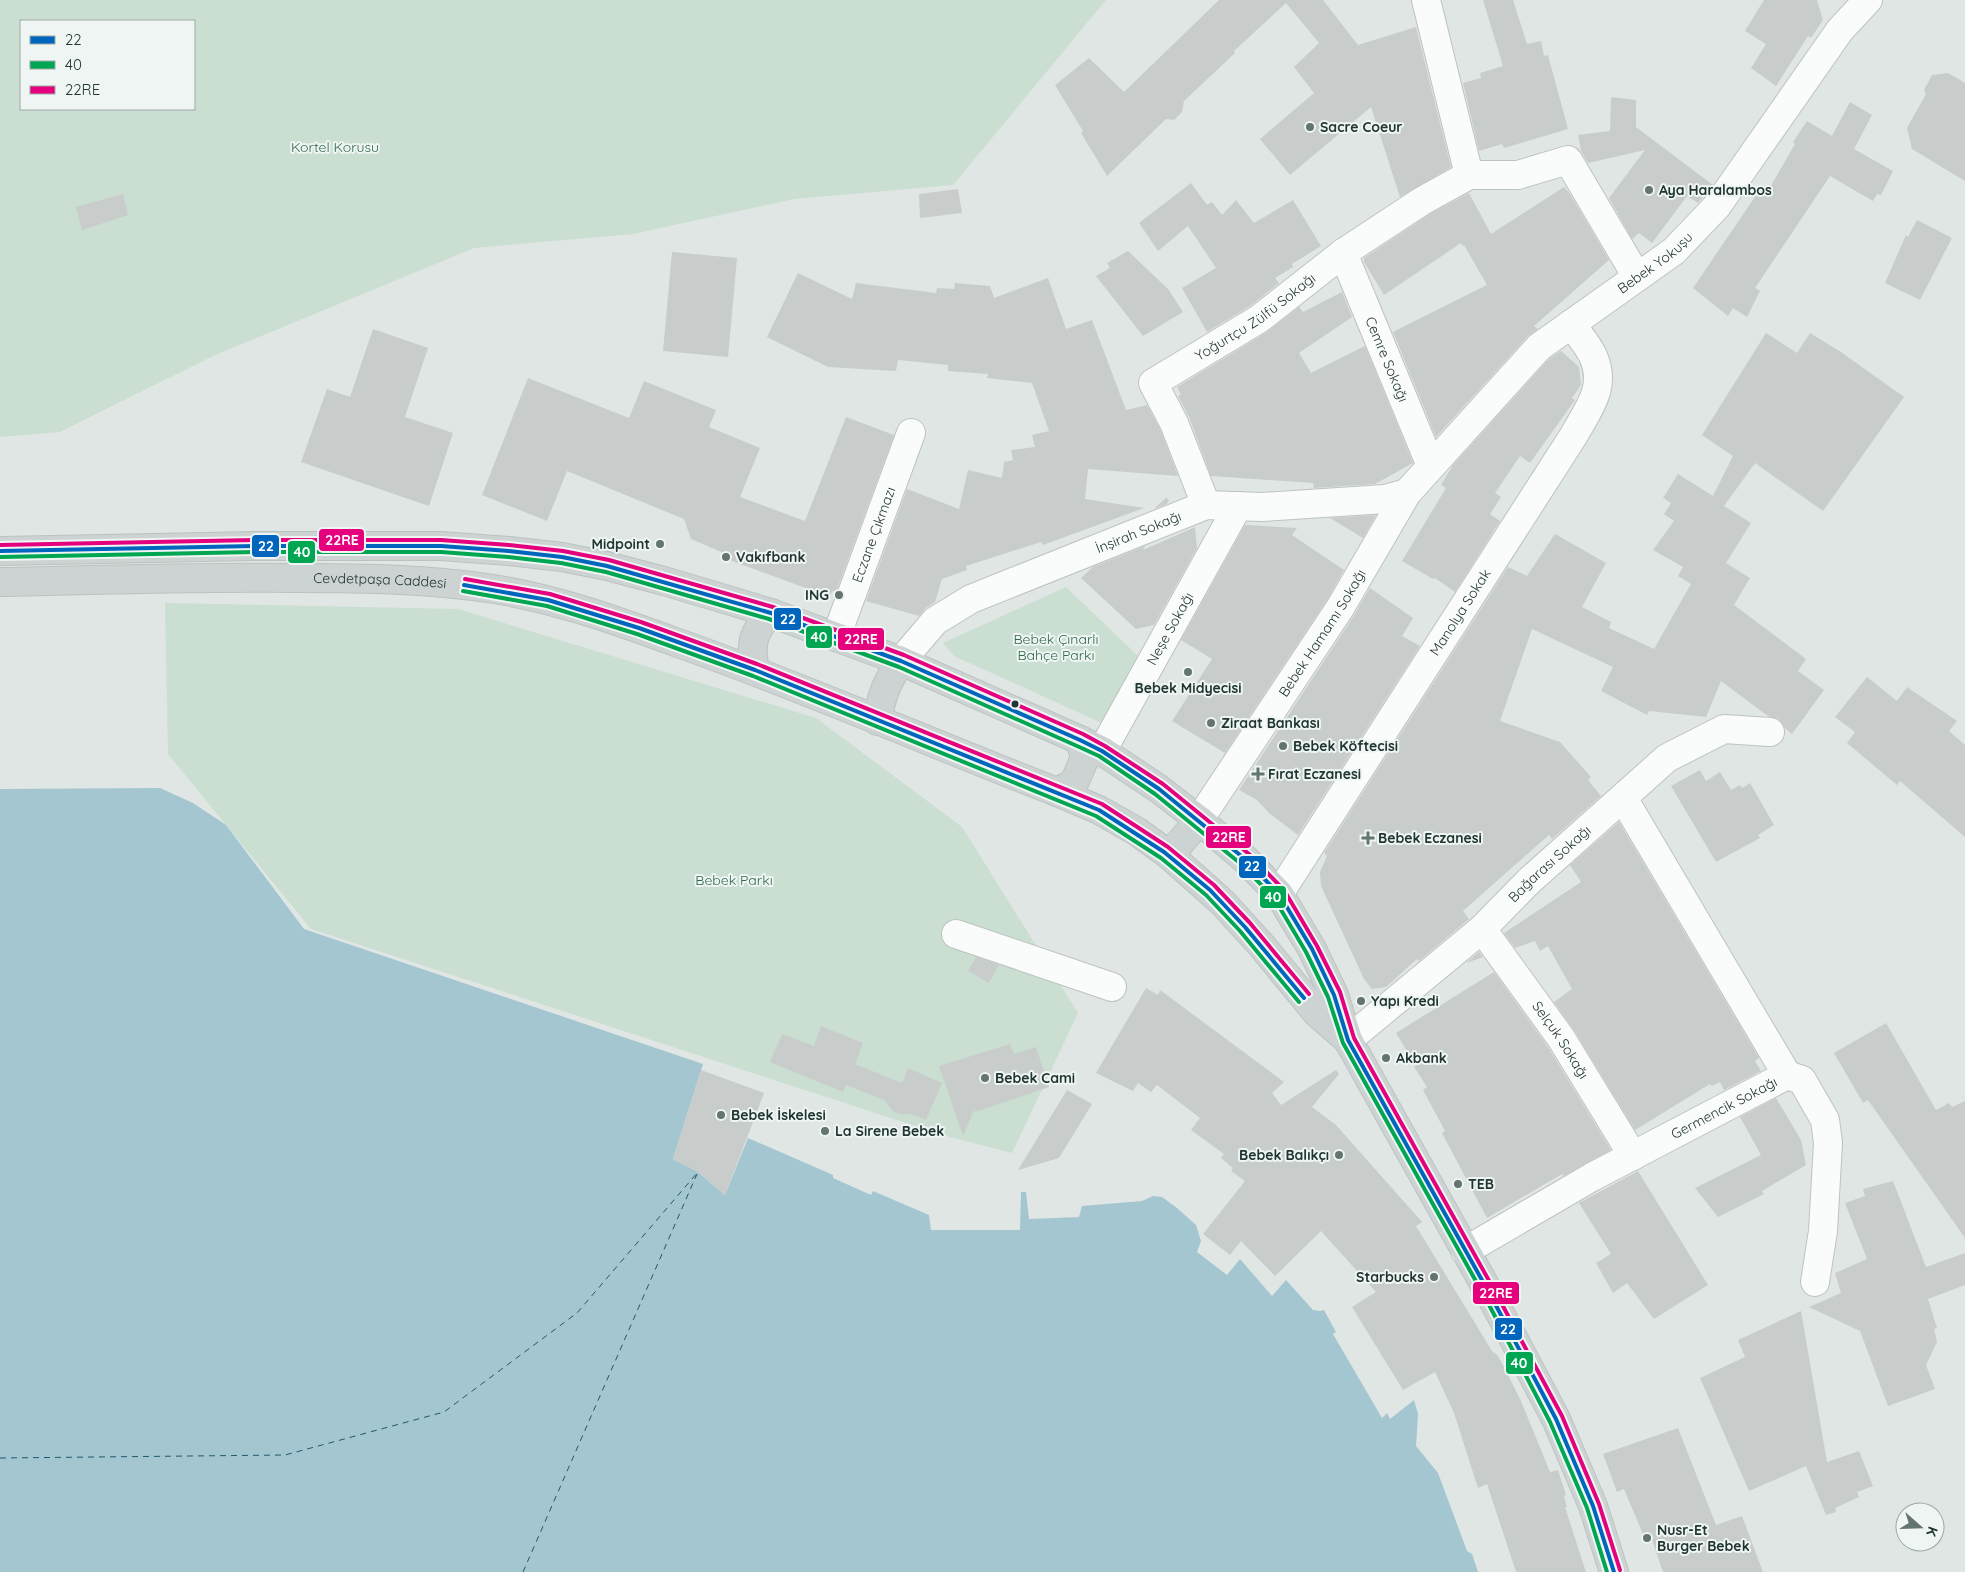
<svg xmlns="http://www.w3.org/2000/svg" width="1965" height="1572" viewBox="0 0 1965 1572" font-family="Quicksand,sans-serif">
  <rect width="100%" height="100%" fill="#e0e6e4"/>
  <!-- green -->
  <path fill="#caded2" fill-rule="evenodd" d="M0,0H1106L953,185L794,199L633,234L474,248L215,355L60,432L0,437ZM21,21H194V109H21Z
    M1066,587L1140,658L1104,724L954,656L943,643Z
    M165,603L458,609L816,718L962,827L1078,1013L1012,1153L946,1136L311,929L168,754Z"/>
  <!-- water -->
  <path fill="#a4c6d1" d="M160,788L193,803L226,825L304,929L703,1064L673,1159L698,1172L725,1195L748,1138L833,1175V1178L871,1195L873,1191L929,1215L931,1230H1020L1021,1192H1026L1029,1219L1079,1217L1082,1206L1142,1201L1153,1196L1162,1197L1177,1208L1196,1225L1201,1241L1197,1252L1227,1275L1240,1259L1272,1296L1286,1280L1313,1310L1320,1311L1324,1310L1336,1332L1333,1334L1382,1418L1387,1413L1390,1419L1414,1400L1418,1414L1416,1446L1438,1473L1467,1551L1472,1554L1478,1572H0V789Z"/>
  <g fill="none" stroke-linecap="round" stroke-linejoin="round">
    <!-- ferry -->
    <path stroke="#21576c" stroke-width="1" stroke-dasharray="6 5" stroke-linecap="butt" d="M0,1458L285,1455L444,1412L577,1313L698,1172
      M523,1572L697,1174"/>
  </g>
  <!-- building -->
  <path fill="#c8cdcb" d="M1219,0H1323L1358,45L1416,27L1451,167L1400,197L1371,107L1290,175L1260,139L1314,93L1294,67L1319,43L1286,3L1234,51L1235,53L1184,101L1182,112L1174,120L1166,119L1107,176L1081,133L1083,131L1055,85L1089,58L1124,92Z
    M1483,0H1513L1527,44L1541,41L1544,56L1548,55L1568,129L1504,148L1502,144L1479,151L1463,83L1481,78L1480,73L1503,66Z
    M1764,0H1817L1823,20L1811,38L1808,36L1776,86L1751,68L1766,44L1745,31Z
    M1948,73L1965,83V181L1912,149L1907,128L1926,94L1924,90L1932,75Z
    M1611,97L1636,100V127L1713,185L1698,203L1687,196L1652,243L1639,233L1632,239L1609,198L1645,150L1588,163L1581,151L1578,135L1610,131Z
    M1850,102L1872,115L1854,149L1893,171L1881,195L1877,194L1873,201L1830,176L1755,288L1760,291L1747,317L1733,308L1728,316L1693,288L1763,185L1769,189L1795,144L1793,142L1807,121L1832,136Z
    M1191,183L1207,205L1212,202L1222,215L1236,200L1254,223L1293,200L1321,246L1292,264L1293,267L1275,278L1279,283L1250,306L1207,332L1182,288L1216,268L1188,226L1158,251L1139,223Z
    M1564,187L1570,194L1609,260L1534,326L1538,329L1528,336L1436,437L1393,332L1487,285L1464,245L1462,246L1461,243L1384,295L1364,262V258L1430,214L1469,193L1491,234Z
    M958,189L962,213L920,218L919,194Z
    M123,194L128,215L82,230L76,207Z
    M1917,220L1952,238L1920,300L1885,283L1906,235L1908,237Z
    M1128,251L1168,289L1183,312L1143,336L1096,276L1110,268L1107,263Z
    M672,252L737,258L728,357L663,351Z
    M798,273L852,299L856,283L936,293L937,288L954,289L955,283L990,286L994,298L1048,278L1066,329L1092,320L1126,410L1147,405L1160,429L1178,476L1088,469L1085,499L1144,508L1043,545L1041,542L966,566L967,570L942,579L935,602L926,608L919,616L866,601L907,489L959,509L968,470L1002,478L1004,462L1013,460L1011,450L1035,447L1032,435L1049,431L1032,383L987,378L988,374L948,371V365L898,360L896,371L828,367L767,337Z
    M1342,292L1352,317L1299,353L1311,373L1365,346L1413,463L1375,484L1314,488L1313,483L1211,476L1189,417L1178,396L1181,395L1177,387L1267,332L1299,307L1303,312Z
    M373,329L428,348L405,417L453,433L429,506L301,462L327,389L350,397Z
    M1766,333L1797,353L1810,333L1841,352L1904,397L1823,511L1755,463L1724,506L1751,523L1726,563L1750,578L1734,605L1806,659L1798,671L1824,690L1792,734L1785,728L1779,719L1768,716L1721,681L1706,717L1649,711L1647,715L1601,691L1613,667L1532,629L1500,721L1560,742L1591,777L1588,780L1601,796L1552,839L1549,835L1463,911L1469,919L1419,961L1417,959L1386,987L1372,989L1364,979L1321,886L1320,872L1327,856L1324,853L1508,567L1527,576L1555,534L1606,563L1582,607L1611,622L1609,628L1654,649L1691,584L1678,576L1683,567L1653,550L1674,521L1664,514L1671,503L1663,498L1678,474L1713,496L1733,456L1702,435Z
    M1561,351L1579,367L1581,385L1572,398L1575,400L1530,463L1520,456L1495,493L1501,497L1490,514L1500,521L1455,592L1435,578L1433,579L1402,561L1446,488L1441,485L1453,465L1549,359Z
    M528,378L629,418L644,381L716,410L709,427L760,448L740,497L805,521L846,417L894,435L836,592L832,591L830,597L724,558L726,554L691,539L684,519L567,471L547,521L482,495Z
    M1166,498L1169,500L1167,504L1154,509Z
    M1376,515L1363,538L1330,518Z
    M1245,525L1297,528L1292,535L1344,570L1327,600L1225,753L1172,721L1212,659L1181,640Z
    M1195,527L1197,548L1154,625L1136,629L1081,578L1093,567L1145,546L1143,550Z
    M1370,588L1413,618L1402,636L1420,646L1298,835L1269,813L1257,800L1239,790L1353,617Z
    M1867,677L1897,701L1907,687L1957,721L1949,731L1965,745V837L1900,781L1897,785L1847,743L1855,732L1835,717Z
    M1700,770L1706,781L1720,772L1731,790L1740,785L1742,788L1750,783L1774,825L1758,835L1760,838L1716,862L1671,786Z
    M1619,822L1759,1058L1755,1061L1761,1071L1724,1090L1720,1082L1712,1086L1710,1084L1635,1130L1574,1030L1554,1002L1572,989L1548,946L1540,951L1535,941L1515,948L1504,933L1581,882L1570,865Z
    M1479,952L1483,957L1466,963Z
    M976,957L999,965L989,983L968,971Z
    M1494,972L1548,1047L1611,1150L1563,1176L1562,1174L1487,1218L1442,1133L1445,1131L1423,1090L1427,1087L1414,1067L1416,1066L1396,1033Z
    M1146,988L1158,995L1160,990L1284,1082L1272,1093L1281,1105L1336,1070L1339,1074L1312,1107L1336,1125L1422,1222L1416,1226L1492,1351L1498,1356L1506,1371L1521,1401L1550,1472L1558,1470L1566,1495L1564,1496L1567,1507H1565L1586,1572H1516L1487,1484L1478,1488L1454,1413L1435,1372L1403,1390L1352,1307L1376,1292L1321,1231L1275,1276L1241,1241L1230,1255L1203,1234L1245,1181L1231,1171L1233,1168L1221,1158L1224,1154L1191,1130L1200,1118L1157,1085L1151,1092L1138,1083L1133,1091L1096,1073Z
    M1886,1023L1936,1110L1949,1103L1952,1107L1965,1101V1238L1868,1100L1863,1103L1834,1053Z
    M821,1026L863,1043L855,1064L902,1083L908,1068L942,1083L926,1120L910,1114H900L894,1112L884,1100L846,1085L843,1092L770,1062L782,1034L814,1046Z
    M1010,1044L1014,1054L1036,1047L1049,1087L975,1112V1108L963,1136L939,1066Z
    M701,1070L764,1093L725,1195L698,1172L673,1159Z
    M1067,1090L1092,1104L1059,1158L1018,1170Z
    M1776,1098L1801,1140L1806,1165L1762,1191L1764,1194L1718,1217L1695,1188L1761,1155L1740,1117Z
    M1638,1171L1708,1285L1654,1319L1627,1283L1613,1293L1596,1263L1611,1254L1579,1203Z
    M1893,1181L1926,1267L1965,1253V1285L1928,1299L1937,1328L1934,1329L1937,1342L1926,1365L1935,1389L1888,1406L1860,1331L1809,1307L1841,1293L1835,1273L1867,1259L1845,1203L1865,1196L1863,1189Z
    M1801,1311L1827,1462L1859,1451L1873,1486L1857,1492L1859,1497L1835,1508L1836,1512L1826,1515L1806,1466L1749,1491L1700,1378L1745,1357L1738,1340Z
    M1678,1428L1716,1525L1742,1516L1763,1572H1663L1651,1537L1645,1539L1624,1489L1617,1492L1603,1454Z"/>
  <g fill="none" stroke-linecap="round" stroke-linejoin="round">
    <!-- minor casing -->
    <g stroke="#bdc3c1" stroke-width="30">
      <g id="minor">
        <path d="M1426,0L1469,175"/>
        <path id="s1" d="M1343,253L1431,466"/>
        <path id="s2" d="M1206,505L1174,423L1153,383L1259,319L1343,253L1422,201L1469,175H1518L1568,160L1637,277"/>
        <path id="s3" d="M836,637L911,433"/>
        <path id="s4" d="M901,661L935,621L971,599L1206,505L1262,507L1385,499L1407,493"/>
        <path id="s5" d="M1102,751L1238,506"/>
        <path d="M1623,798L1787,1075"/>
        <path id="s6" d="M1199,820L1340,608L1407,493L1539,347L1674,251L1717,206L1840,30L1868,0"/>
        <path id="s7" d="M1279,894L1574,435C1589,408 1607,387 1593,356C1588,345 1578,334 1571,324"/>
        <path id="s8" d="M1482,929L1561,1038L1633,1156"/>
        <path d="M956,934L1112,987"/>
        <path id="s9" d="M1348,1040L1482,929L1529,881L1667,758L1724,729L1770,732"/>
        <path id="s10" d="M1465,1251L1592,1177L1787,1075L1802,1080L1825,1120L1828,1143L1823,1231L1815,1282"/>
      </g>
    </g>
    <!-- major casing -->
    <g stroke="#bbc3c1" stroke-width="30">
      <g id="major">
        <path d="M0,551L255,546H441L509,551L562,557L607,566L664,581L771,613L901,661L1080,740L1102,751L1159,789L1199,820L1245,859L1279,894L1312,949L1334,995L1348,1040L1492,1298L1556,1419L1593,1506L1614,1572"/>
        <path id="s11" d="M0,582C99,580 198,577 297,578C363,578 429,579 494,589C557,599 618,621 678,643C806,688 930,743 1057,792L1099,810L1136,831L1168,854L1223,903L1262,946L1317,1013L1348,1040"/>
        <path d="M755,670C750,645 752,632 771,613"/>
        <path d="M878,721C880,697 888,680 901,661"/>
        <path d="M1057,792L1074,783L1085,758L1080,740"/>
        <path d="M1168,854L1180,843L1199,820"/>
      </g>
    </g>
    <!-- minor -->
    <use href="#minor" stroke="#fafbfb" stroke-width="28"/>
    <!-- major -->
    <use href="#major" stroke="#ccd3d2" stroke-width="28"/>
    <!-- bus-1 casing -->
    <g stroke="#eef5f3" stroke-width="8">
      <path id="bus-1" d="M0,551L255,546H441L509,551L562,557L607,566L771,613L901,661L1080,740L1102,751L1159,789L1245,859L1279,894L1312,949L1334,995L1348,1040L1492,1298L1556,1419L1593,1506L1614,1572
        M464,585L548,600L639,628L755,670L1099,810L1164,852L1210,890L1245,927L1304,998"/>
    </g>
    <!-- bus-2 casing -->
    <g stroke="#eef5f3" stroke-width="8">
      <path id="bus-2" d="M0,557L255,552H441L508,557L561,563L606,572L769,619L899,667L1077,746L1099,756L1155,794L1241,864L1274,898L1306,952L1328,997L1343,1043L1487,1301L1550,1422L1587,1508L1607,1572
        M463,591L547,606L637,634L753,676L1096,816L1161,858L1206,895L1240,931L1299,1002"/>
    </g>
    <!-- bus-3 casing -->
    <g stroke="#eef5f3" stroke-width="8">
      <path id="bus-3" d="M0,545L255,540H441L509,545L563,551L609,560L773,607L904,655L1083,734L1105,746L1163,784L1249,854L1284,890L1317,946L1340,992L1354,1038L1497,1295L1562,1416L1599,1504L1620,1570
        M465,579L550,594L641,622L757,664L1102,804L1168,847L1214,885L1250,923L1309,994"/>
    </g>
    <!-- bus-1 -->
    <use href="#bus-1" stroke="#0065bd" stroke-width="4"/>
    <!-- bus-2 -->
    <use href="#bus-2" stroke="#00a651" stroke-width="4"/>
    <!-- bus-3 -->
    <use href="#bus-3" stroke="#e5007d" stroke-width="4"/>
  </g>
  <!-- markers -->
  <g fill="#647471" stroke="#eef5f3" stroke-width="2">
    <circle cx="1310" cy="127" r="5"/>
    <circle cx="1649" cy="190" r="5"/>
    <circle cx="660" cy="544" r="5"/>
    <circle cx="726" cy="557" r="5"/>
    <circle cx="839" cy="595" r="5"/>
    <circle cx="1188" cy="672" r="5"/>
    <circle cx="1211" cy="723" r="5"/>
    <circle cx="1283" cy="746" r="5"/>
    <path d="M1255.5 766.5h5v5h5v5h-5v5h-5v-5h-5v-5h5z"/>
    <path d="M1365.5 830.5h5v5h5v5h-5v5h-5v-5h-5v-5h5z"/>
    <circle cx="1361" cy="1001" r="5"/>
    <circle cx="1386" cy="1058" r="5"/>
    <circle cx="985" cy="1078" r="5"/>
    <circle cx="721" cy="1115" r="5"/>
    <circle cx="825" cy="1131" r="5"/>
    <circle cx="1339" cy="1155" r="5"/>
    <circle cx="1458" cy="1184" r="5"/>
    <circle cx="1434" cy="1277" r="5"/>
    <circle cx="1647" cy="1538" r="5"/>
  </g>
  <circle fill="#213633" stroke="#eef5f3" stroke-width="2" cx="1015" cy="704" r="4.5"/>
  <g text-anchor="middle" stroke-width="4" stroke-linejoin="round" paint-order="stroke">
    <!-- poi labels -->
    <g font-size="14" font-weight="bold" fill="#213633" stroke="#eef5f3" text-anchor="start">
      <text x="1320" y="132">Sacre Coeur</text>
      <text x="1659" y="195">Aya Haralambos</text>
      <text x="650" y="549" text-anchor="end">Midpoint</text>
      <text x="736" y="562">Vakıfbank</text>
      <text x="829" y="600" text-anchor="end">ING</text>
      <text x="1188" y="693" text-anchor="middle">Bebek Midyecisi</text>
      <text x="1221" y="728">Ziraat Bankası</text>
      <text x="1293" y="751">Bebek Köftecisi</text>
      <text x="1268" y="779">Fırat Eczanesi</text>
      <text x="1378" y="843">Bebek Eczanesi</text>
      <text x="1371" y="1006">Yapı Kredi</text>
      <text x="1396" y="1063">Akbank</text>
      <text x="995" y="1083">Bebek Cami</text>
      <text x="731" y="1120">Bebek İskelesi</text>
      <text x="835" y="1136">La Sirene Bebek</text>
      <text x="1329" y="1160" text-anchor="end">Bebek Balıkçı</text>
      <text x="1468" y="1189">TEB</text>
      <text x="1424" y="1282" text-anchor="end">Starbucks</text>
      <text x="1657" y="1535">Nusr-Et<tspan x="1657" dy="16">Burger Bebek</tspan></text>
    </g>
    <!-- park labels -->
    <g font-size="14" fill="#2f694c" stroke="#eef5f3">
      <text x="335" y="152">Kortel Korusu</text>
      <text x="1056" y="644">Bebek Çınarlı<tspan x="1056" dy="16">Bahçe Parkı</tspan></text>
      <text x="734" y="885">Bebek Parkı</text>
    </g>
    <!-- street labels -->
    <g font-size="14" fill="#213633" stroke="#eef5f3">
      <text dy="5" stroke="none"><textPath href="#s6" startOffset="728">Bebek Yokuşu</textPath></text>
      <text dy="5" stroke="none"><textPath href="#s2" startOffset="255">Yoğurtçu Zülfü Sokağı</textPath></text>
      <text dy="5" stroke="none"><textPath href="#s1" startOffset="115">Cemre Sokağı</textPath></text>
      <text dy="5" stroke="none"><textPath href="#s4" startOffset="275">İnşirah Sokağı</textPath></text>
      <text dy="5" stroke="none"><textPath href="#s3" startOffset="109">Eczane Çıkmazı</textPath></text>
      <text dy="5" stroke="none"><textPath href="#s11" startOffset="380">Cevdetpaşa Caddesi</textPath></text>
      <text dy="5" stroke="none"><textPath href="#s7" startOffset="335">Manolya Sokak</textPath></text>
      <text dy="5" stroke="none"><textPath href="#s5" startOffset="140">Neşe Sokağı</textPath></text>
      <text dy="5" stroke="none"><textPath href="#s6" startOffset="224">Bebek Hamamı Sokağı</textPath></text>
      <text dy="5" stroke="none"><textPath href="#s9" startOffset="268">Bağarası Sokağı</textPath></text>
      <text dy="5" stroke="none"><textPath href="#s8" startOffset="136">Selçuk Sokağı</textPath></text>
      <text dy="5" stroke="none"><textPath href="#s10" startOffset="296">Germencik Sokağı</textPath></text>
    </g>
  </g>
  <g stroke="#eef5f3" stroke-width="2">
    <rect x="318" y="528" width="47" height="24" rx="5" fill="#e5007d"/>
    <rect x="251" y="534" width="29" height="24" rx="5" fill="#0065bd"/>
    <rect x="287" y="540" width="29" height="24" rx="5" fill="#00a651"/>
    <rect x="773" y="607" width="29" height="24" rx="5" fill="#0065bd"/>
    <rect x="805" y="625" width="28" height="24" rx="5" fill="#00a651"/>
    <rect x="837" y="627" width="48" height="24" rx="5" fill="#e5007d"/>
    <rect x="1205" y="825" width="47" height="24" rx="5" fill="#e5007d"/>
    <rect x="1238" y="855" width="29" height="24" rx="5" fill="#0065bd"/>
    <rect x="1259" y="885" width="28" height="24" rx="5" fill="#00a651"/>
    <rect x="1472" y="1281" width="48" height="24" rx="5" fill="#e5007d"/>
    <rect x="1494" y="1317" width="29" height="24" rx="5" fill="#0065bd"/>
    <rect x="1505" y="1351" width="29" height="24" rx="5" fill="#00a651"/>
  </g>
  <g font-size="14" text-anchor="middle" font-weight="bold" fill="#fff">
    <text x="342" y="545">22RE</text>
    <text x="266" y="551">22</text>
    <text x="302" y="557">40</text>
    <text x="788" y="624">22</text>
    <text x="819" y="642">40</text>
    <text x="861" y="644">22RE</text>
    <text x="1229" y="842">22RE</text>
    <text x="1252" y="871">22</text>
    <text x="1273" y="902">40</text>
    <text x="1496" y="1298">22RE</text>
    <text x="1508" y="1334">22</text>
    <text x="1519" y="1368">40</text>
  </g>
  <!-- legend -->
  <rect x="20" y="20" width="175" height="90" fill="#eef5f3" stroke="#9ca9a6"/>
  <rect x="30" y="36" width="25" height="8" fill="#0065bd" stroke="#9ca9a6"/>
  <text x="65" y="45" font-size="15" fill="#213633">22</text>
  <rect x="30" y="61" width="25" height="8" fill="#00a651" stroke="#9ca9a6"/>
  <text x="65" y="70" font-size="15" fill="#213633">40</text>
  <rect x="30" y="86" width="25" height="8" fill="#e5007d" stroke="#9ca9a6"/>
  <text x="65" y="95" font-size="15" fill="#213633">22RE</text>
  <!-- north arrow -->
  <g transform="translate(1920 1527) rotate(110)"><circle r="24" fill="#eef5f3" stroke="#9ca9a6"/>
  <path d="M0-4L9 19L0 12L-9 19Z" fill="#647471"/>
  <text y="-8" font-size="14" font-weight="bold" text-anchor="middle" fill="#213633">K</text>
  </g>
</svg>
